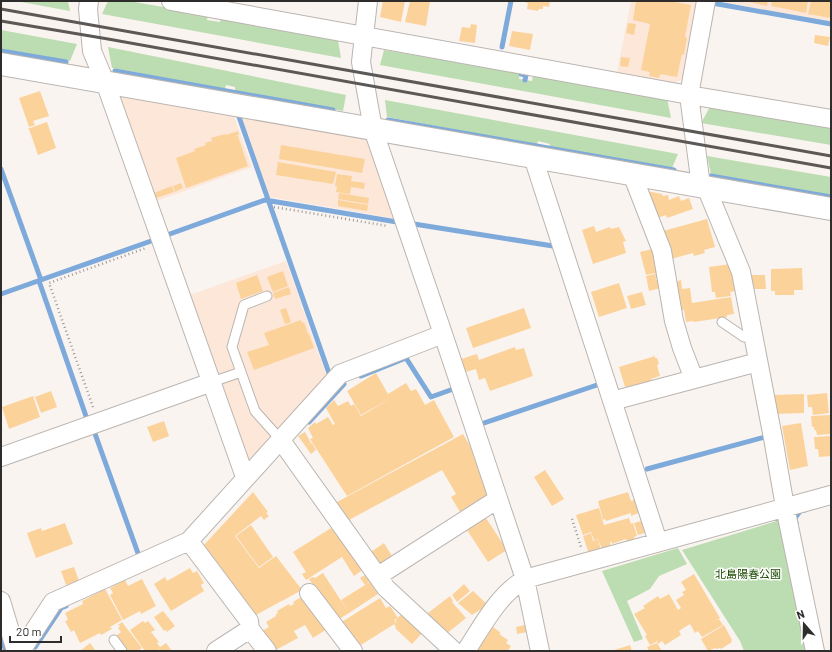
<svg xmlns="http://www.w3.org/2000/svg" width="832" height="652" viewBox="0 0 832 652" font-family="Barlow,'Noto Sans JP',sans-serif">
  <rect width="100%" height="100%" fill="#faf4f0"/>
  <!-- industrial -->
  <path fill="#fce7d9" d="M631,1L699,2L684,78L675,83L617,72Z
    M716,1H831V22Z
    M122,93L233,113L252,167L154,202L117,100Z
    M241,114L362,136L372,143L398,219L270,197Z
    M286,261L328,380L254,462L244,460L187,296Z"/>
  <!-- green -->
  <path fill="#bcdcb1" d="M16,1H68L70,11Z
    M108,1H129L208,15L207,20L220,22L221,18L338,40L341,58L102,14Z
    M1,30L77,44L70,61L1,50Z
    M108,47L346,95L343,111L235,91V87L226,85L225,89L112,68Z
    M384,50L520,73L519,79L532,81L533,75L667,98L671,118L380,65Z
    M385,100L678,154L672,168L549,147L550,144L538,141L537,145L387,117Z
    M711,105L831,127V145L701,123Z
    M707,156L831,177V195L711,174Z
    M780,520L807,651H744L740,641L682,550Z
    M678,548L687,564L659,576L650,589L627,601L643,639L634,642L602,571Z"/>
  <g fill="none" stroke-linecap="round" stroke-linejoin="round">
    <!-- stream -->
    <path stroke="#7daada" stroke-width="5" d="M712,3L831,24
      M502,47L511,1
      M1,51L66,62
      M115,71L333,110
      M521,74L526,75L525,80
      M238,114L330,376
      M388,120L674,170
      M1,169L41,280
      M711,176L831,197
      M414,224L553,246
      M167,235L265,200L397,222
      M39,281L87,419
      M1,294L154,240
      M361,376L406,358L431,397L456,388V391
      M309,422L344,384
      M481,424L600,384
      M94,431L139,556
      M647,469L765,437
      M796,523L795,518L801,510H805
      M1,638L6,651
      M35,647L61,608L66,606"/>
  </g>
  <!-- building -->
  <path fill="#fcd29b" d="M383,1H405L401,22L380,17Z
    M410,1H430L426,26L405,22Z
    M521,1H550L549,7L543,6V9H539L538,11L527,9L528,3Z
    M636,1H669L691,5L685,37L687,38L684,55L682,54L677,77L660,74L659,78L649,76L650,72L641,70L650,24L633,20Z
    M744,1H768L767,6Z
    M772,1H808L806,13L771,6Z
    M811,1H831V18L808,14Z
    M628,23L636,24L634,35L626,33Z
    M471,24L477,25L475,43L459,41L462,27L470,28Z
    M512,31L533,34L530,50L509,46Z
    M815,35L830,37L828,46L814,43Z
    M621,57L630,58L628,67L620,66Z
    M40,91L49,116L33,121L35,125L29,127L19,98Z
    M47,122L56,148L38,155L29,129H27Z
    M238,131L239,135L235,136H238L248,166L186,188L176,158L195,151L194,149L206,145L205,143L212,141L214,145L211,138L225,134L226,135Z
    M281,145L365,159L362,173L279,159Z
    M278,162L336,172L333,184L276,175Z
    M337,174L352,176L351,181L365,183L364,189L351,187L350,194L336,192L337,187L335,186Z
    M181,183L183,188L175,192L173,186Z
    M172,186L174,192L156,198L154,193Z
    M647,191L662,194L663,196L668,195L669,200L679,196L681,201L689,198L693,209L667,218L666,215L655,219Z
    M339,193L369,198L368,204L338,199Z
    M338,200L368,205L367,211L338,206Z
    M707,219L715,247L704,250L705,253L694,256L693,253L671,259L663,231Z
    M594,226L596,232L610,227L611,229L619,227L626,241L623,242L626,253L593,264L582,230Z
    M656,248L662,277L656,279L655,273L646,275L640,252Z
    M731,264L736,291L730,292L731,296L716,298L715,292H712L709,267Z
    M802,268L803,290H794V295H775V291H771V269Z
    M283,271L288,286L273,292L267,277Z
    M655,274L656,280L663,278L665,287L649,291L646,276Z
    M257,275L263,291L241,299L236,283Z
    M752,275H765L766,289H752Z
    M681,280L682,289L690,288L692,303L731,297L734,314L727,315V317L694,322L693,321L686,322L684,310L696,308L677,311L675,282Z
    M619,283L627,308L599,317L591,292Z
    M289,287L291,294L275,299L273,293Z
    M642,292L646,305L631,309L627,296Z
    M286,308L291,322L285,324L280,310Z
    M524,308L531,328L473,348L466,328Z
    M301,320L302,323L304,322L308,334H309L314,348L254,370L247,352L269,345L264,333Z
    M515,347L516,350L524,348L533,376L490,391L485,378L479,380L476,369L466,372L461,359L477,354L479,360Z
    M655,356V358H657L659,364L657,365L660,376L651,379L652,382L627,389L626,386L625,387L619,367Z
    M376,373L388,394L406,383L411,391L416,389L425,405L434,400L454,437L347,496L310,439L313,438L308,428L315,422L316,424L328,417L333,425L335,424L326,408L334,400L338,406L348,401L351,406L354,404L361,416L391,398L361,415L347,391Z
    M51,391L57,407L41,413L35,397Z
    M827,393L829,413L813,415L812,407H808L807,395Z
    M804,394V413L775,414L774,395Z
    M33,396L40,417L9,429L2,407Z
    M830,415L831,434L817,435L816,430H814V427H812L811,416Z
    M164,421L169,436L153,442L147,427Z
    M801,423L808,466L790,470L782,426Z
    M305,432L311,443L308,445L312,443L316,450L311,454L298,436Z
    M463,434L470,446L487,495L486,498L460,512L451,497L456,494L442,470L347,521L337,502Z
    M831,436V456L819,457L818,449H815L814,437Z
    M545,470L564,499L552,506L534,477Z
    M253,492L268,512L266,513L269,516L264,520L261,516L235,536L259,568L276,556L302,590L254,616L203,546Z
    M628,492L631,501L637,499L641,512L631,516V513L606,521L605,519L603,520L598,501Z
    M599,508L604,525L629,518L631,524L633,523L637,536L634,537L635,541L627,543L626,539L612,544V542H610L611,546L602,549L598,539L594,540L591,532L583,535L576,515Z
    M486,518L507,550L488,562L467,530Z
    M645,520L648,532L638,535L634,523Z
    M65,523L73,544L36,558L27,533L41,528L42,531Z
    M251,525L273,557L259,567L236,536Z
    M336,526L364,569L354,576L342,557L306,580L302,574L306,572L293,552L331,528V529Z
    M591,533L593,541L598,539L601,550L589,554L583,536Z
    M384,543L392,556L379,564L371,552Z
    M74,567L79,581L66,585L61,571Z
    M190,568L193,573L197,571L204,583L201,585L204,591L171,611L154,584L165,577L167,581Z
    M323,573L349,613L336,621L309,579L313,577L315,578Z
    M368,573L372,580L365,585L360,578Z
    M694,574L720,618L713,622L719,619L723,625L702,637L698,631L695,633L690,624L679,631L681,635L665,645L662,641L658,644L656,640V642L650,645L645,636L647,635L634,614L645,608L643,606L658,596L660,599L669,594L678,610L681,608L676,600L684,595L682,592L686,590L681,582Z
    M142,579L156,606L141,614L140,611L123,620L110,595L113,593L110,588L125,580L128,586Z
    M370,582L378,594L349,613L341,600Z
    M464,584L470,591L457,602L452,595Z
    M105,589L122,620L110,627L112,629L101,635L100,633L80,643L74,630L71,632L65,621L68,620L65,613L83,604L82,601Z
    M473,591L488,605L472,615L458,603Z
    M303,596L327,629L313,638L305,625L294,631L298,638L274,651L262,631L269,627L266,622L276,616V614L278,613L277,611L289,604L290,606L294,604L293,602Z
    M450,596L453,601L452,602L466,618L445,635L428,613Z
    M380,598L386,608L390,606L398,618L394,620L396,623L356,648L340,623Z
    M163,611L175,626L167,632L166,630L164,631L154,617Z
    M403,612L424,631L412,644L395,628L396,627L394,625L397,622L395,621Z
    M143,621L145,623L148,621L155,630L151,632L159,642L157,643L160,647L166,643L172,651H161L158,648L160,651H145L130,630Z
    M122,622L142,648L138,651H127L116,636L121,632L118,628L120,626L118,625Z
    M525,625L527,632L517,634L516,627Z
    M724,625L732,640L731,641L732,642L721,649L720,648L716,649L715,648L708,651L701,639Z
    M488,626L492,629L493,627L501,633L499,634L508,640L506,643L511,646L508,651H477L489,633L485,631Z
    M90,643L96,651H80Z
    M657,643L662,651H649L647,647Z
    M630,645L632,651H611Z"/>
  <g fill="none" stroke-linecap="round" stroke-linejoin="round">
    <!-- service casing -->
    <g stroke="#bbb5b1" stroke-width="11">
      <path id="service" d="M267,296L244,305L232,347L255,411L280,439
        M722,322L744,337L753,335
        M212,382L241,372
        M114,640L122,651"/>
    </g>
    <!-- minor casing -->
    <g stroke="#bbb5b1" stroke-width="20">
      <path id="minor" d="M89,1L88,9L92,51L105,82L245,477
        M171,1L689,95L831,119
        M368,1L361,62L373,129L443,334L525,579L540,651
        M533,157L658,542
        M632,174L662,251L674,321L682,348L694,379
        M701,186L689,95L706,1
        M706,187L741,272L773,438L785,507L815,651
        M612,401L758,362
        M280,439L386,588L454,651
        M1,457L212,382
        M189,541L249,621L250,629L267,651
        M378,576L498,499
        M309,593L353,651
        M1,601L16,651
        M21,651L53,602L189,541L340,374L443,334
        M216,651L250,629
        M466,651C483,625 498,595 525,579L831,495"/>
    </g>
    <!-- tertiary casing -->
    <g stroke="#bbb5b1" stroke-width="24">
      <path id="tertiary" d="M1,64L831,209"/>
    </g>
    <!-- path -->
    <path stroke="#9d9997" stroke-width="2.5" stroke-dasharray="1 3" stroke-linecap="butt" d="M274,207L388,226
      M93,407L49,283L146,248
      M572,519L581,547"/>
    <!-- service -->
    <use href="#service" stroke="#fff" stroke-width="9"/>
    <!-- minor -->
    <use href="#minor" stroke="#fff" stroke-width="18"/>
    <!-- tertiary -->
    <use href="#tertiary" stroke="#fff" stroke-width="22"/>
    <!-- rail -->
    <path stroke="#5b5856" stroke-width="3" d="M1,9L831,156
      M1,21L108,39L831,168"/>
  </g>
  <g text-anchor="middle" stroke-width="3" stroke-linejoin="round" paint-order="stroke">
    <!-- park labels -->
    <g font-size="11" fill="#1c4c00" stroke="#fff">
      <text x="748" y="578">北島陽春公園</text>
    </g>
  </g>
  <!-- border -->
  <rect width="832" height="652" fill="none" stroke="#2f2d2c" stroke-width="4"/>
  <!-- north arrow -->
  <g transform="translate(804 624) rotate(340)" stroke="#ffffff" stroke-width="3" paint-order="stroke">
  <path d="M0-3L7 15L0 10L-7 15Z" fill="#2f2d2c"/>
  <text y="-6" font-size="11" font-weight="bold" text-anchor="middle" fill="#2f2d2c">N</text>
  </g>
  <!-- scale -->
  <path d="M10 636v6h51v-6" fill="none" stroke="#2f2d2c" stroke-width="2"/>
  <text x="16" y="636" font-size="12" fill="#2f2d2c" stroke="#ffffff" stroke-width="3" paint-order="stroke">20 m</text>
</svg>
